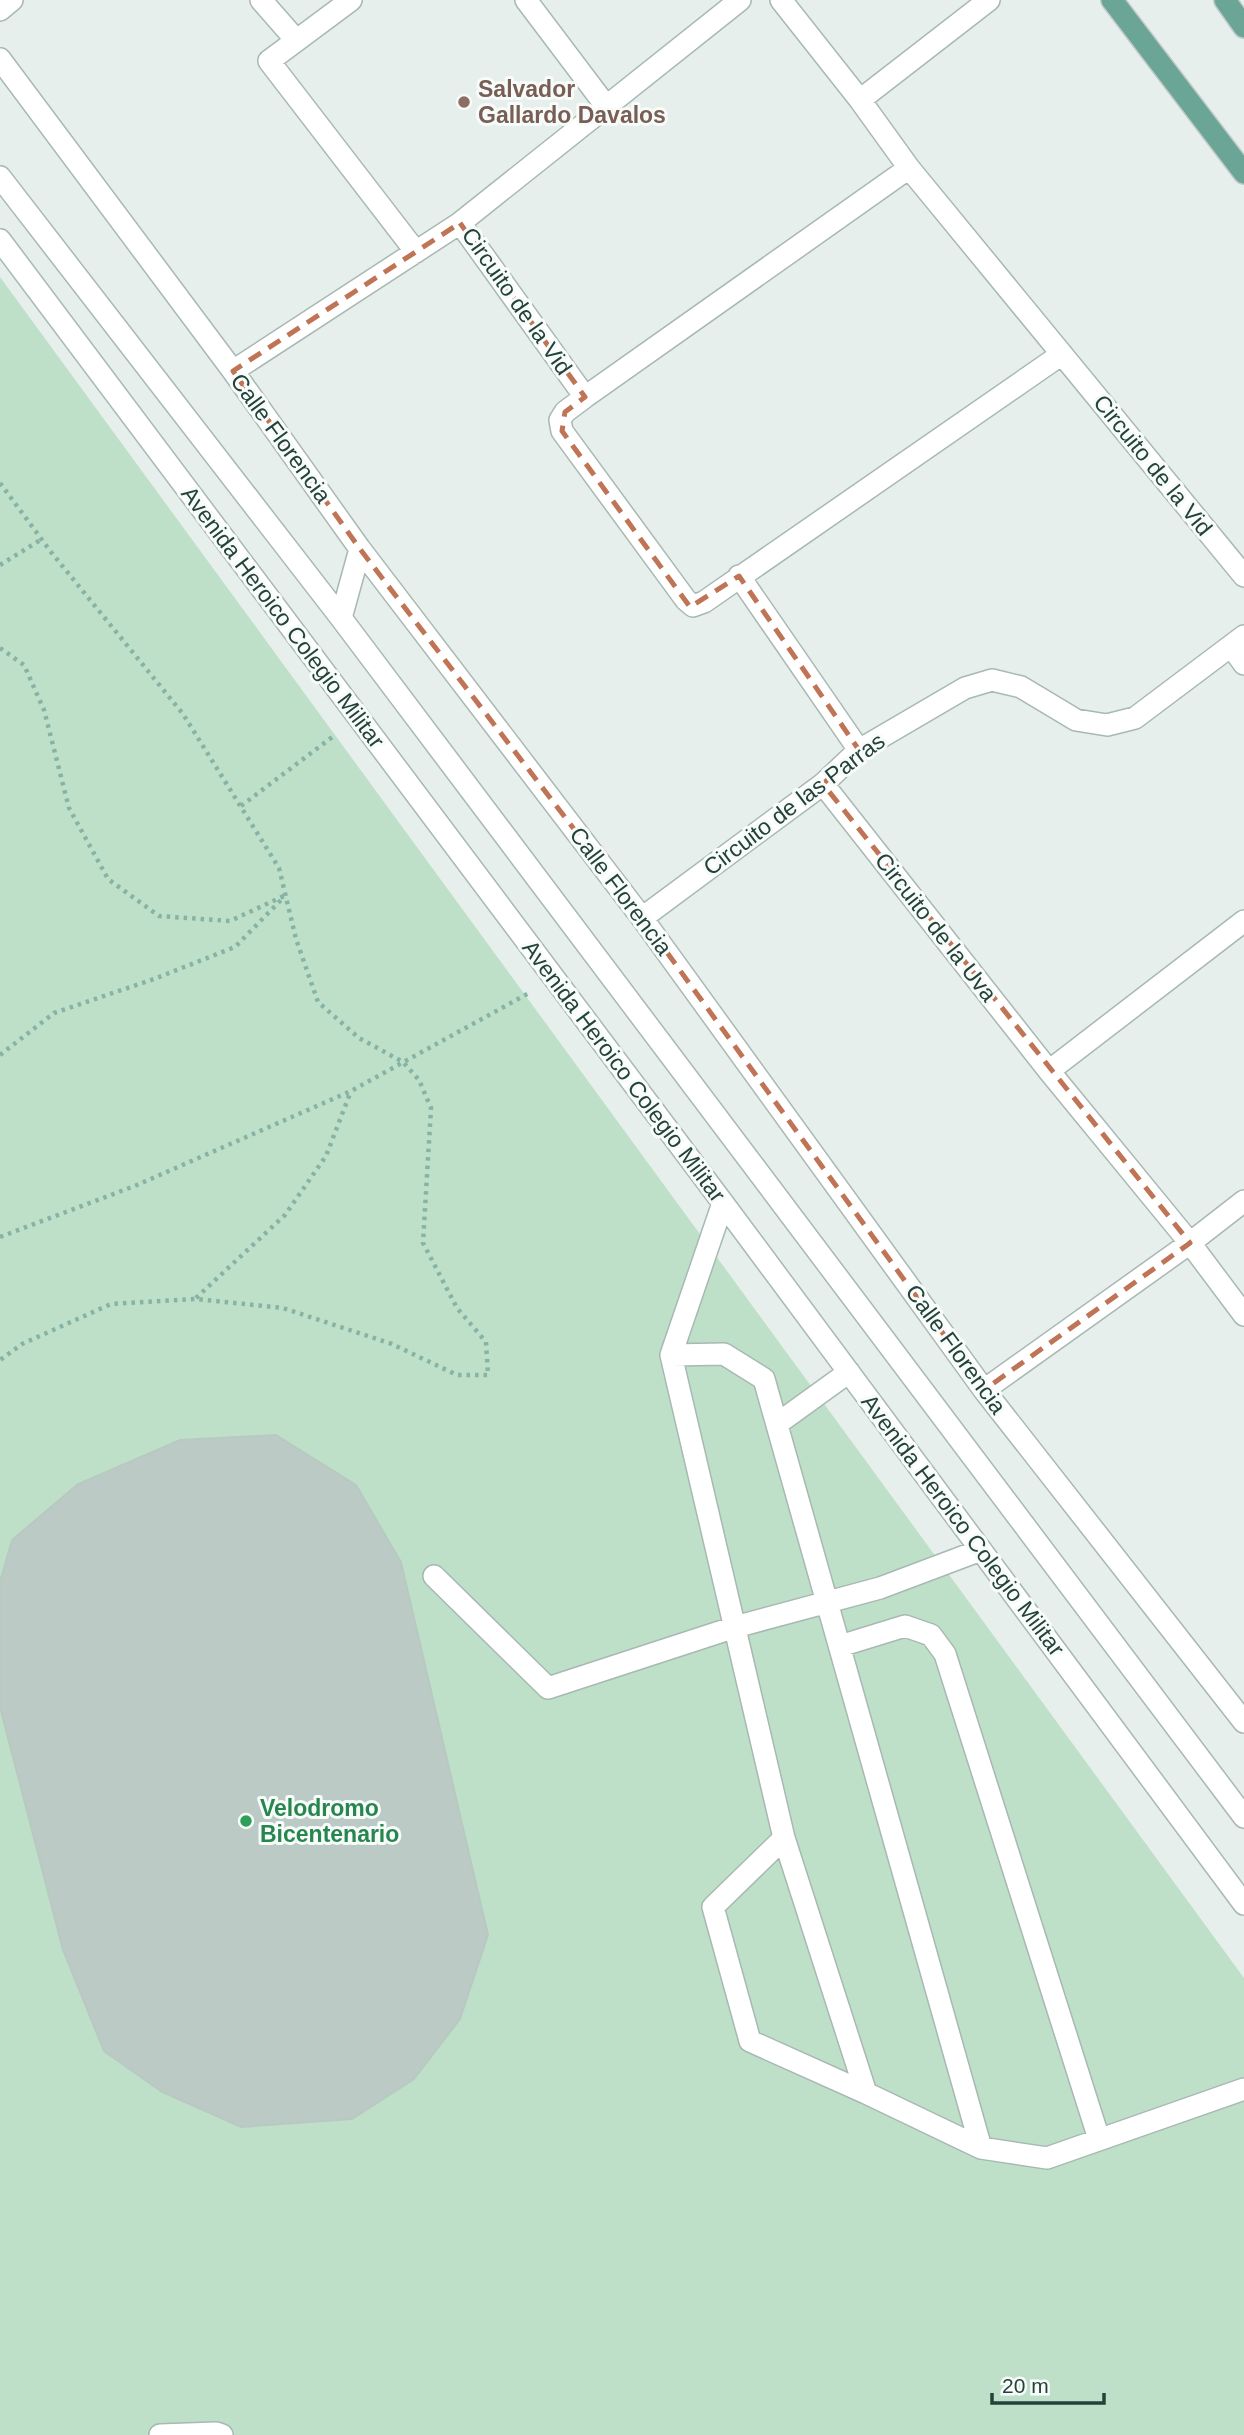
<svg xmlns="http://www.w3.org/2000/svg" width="1244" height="2435" viewBox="0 0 1244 2435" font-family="Helvetica,sans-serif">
  <rect width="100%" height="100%" fill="#e6efeb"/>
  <!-- green -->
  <path fill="#bfe0c8" d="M0,277L1244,1978V2435H0Z"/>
  <!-- building -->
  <path fill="#bbcac4" stroke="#b8c9c2" stroke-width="2" d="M276,1435L356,1485L401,1562L488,1935L460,2019L414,2079L352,2119L241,2127L162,2092L104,2051L63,1950L0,1707V1582L12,1540L78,1484L180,1440Z"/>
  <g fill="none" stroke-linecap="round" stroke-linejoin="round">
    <!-- minor casing -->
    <g stroke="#a8b8b2" stroke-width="24">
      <path id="minor" d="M261,0L296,40
        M351,0L269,61L416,252
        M526,0L606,106
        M781,0L860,100L909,168L1244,576
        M0,10L12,0
        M0,59L233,371L360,549L642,918L984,1390L1244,1722
        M860,100L989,0
        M909,168L585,397L565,412L560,420L562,431L686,600L693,606L704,602L1062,354
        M0,177L341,618L1244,1817
        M460,223L585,397
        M0,240L723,1203L1244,1904
        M233,371L460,223L740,0
        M739,576L859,750
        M341,618L360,549
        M1231,646L1244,664
        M823,784L1049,1071L1190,1243L1244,1315
        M642,918L823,784L859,750L965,688L992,680L1021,687L1076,720L1107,725L1135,718L1244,636
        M1049,1071L1244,921
        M723,1203L671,1355L784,1838L866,2093
        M671,1355L724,1354L764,1379L981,2148
        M984,1390L1190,1243L1244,1201
        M777,1424L849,1372
        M434,1576L548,1688L735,1627L880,1588L981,1550
        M840,1646L905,1626L931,1635L945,1654L1099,2139
        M784,1838L713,1907L750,2041L866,2093L981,2148L1047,2158L1244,2089
        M160,2435L216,2433L222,2435"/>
    </g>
    <!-- major casing -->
    <g stroke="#c2cac8" stroke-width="24">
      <path id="major" d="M1112,0L1244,173
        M1225,0L1244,27"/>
    </g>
    <!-- path -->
    <path stroke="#86b3a5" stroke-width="4.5" stroke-dasharray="3.5 5" stroke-linecap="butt" d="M0,483L51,552L183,714L279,868L296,939L318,1002L359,1038L403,1062L419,1080L431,1108L423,1243L457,1308L486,1342L488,1375H457L392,1344L283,1308L196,1299L111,1304L22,1344L0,1360
      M0,565L42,539
      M0,648L24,665L44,710L69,808L108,879L159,916L230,921L286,895
      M241,806L335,735
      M0,1055L54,1013L154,979L235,947L282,899
      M0,1237L137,1185L351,1091L529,993
      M196,1298L285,1215L326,1156L351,1091"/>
    <!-- minor -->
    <use href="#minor" stroke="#fff" stroke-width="21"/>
    <!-- major -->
    <use href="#major" stroke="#6aa596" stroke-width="21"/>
  </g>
  <!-- marked area -->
  <path fill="none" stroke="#c07456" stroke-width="5" stroke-dasharray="14 9" stroke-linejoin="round" d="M460,223L585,397L565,412L562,431L690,607L739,576L859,750L823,784L1190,1243L984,1390L642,918L360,549L233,371Z"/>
  <!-- markers -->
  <circle fill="#8d6e63" stroke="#f7fbf9" stroke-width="2.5" cx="464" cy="102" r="7"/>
  <circle fill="#2e9e5b" stroke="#f7fbf9" stroke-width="2.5" cx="246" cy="1821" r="7"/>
  <g text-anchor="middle" stroke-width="6" stroke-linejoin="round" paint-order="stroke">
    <!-- education labels -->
    <g font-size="23" font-weight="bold" fill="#785e54" stroke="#f7fbf9" text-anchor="start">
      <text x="478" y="97">Salvador<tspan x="478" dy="26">Gallardo Davalos</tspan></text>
    </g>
    <!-- street labels -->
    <g font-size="23" fill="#24423a" stroke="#f7fbf9">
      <text transform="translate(517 301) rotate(55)" y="8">Circuito de la Vid</text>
      <text transform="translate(281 438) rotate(54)" y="8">Calle Florencia</text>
      <text transform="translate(1153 465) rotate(51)" y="8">Circuito de la Vid</text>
      <text transform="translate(283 617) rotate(53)" y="8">Avenida Heroico Colegio Militar</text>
      <text transform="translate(794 804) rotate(-37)" y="8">Circuito de las Parras</text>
      <text transform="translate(621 891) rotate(53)" y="8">Calle Florencia</text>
      <text transform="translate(936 927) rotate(52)" y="8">Circuito de la Uva</text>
      <text transform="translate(624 1071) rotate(53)" y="8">Avenida Heroico Colegio Militar</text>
      <text transform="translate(956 1349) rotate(54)" y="8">Calle Florencia</text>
      <text transform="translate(963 1525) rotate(53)" y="8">Avenida Heroico Colegio Militar</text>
    </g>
    <!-- leisure labels -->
    <g font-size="23" font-weight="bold" fill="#27864d" stroke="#f7fbf9" text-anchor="start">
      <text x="260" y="1816">Velodromo<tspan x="260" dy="26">Bicentenario</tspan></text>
    </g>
  </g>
  <!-- scale -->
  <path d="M992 2393v10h112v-10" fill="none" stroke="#24423a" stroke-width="3.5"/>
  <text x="1002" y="2393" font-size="21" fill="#24423a" stroke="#f7fbf9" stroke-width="5" paint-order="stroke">20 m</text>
</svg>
